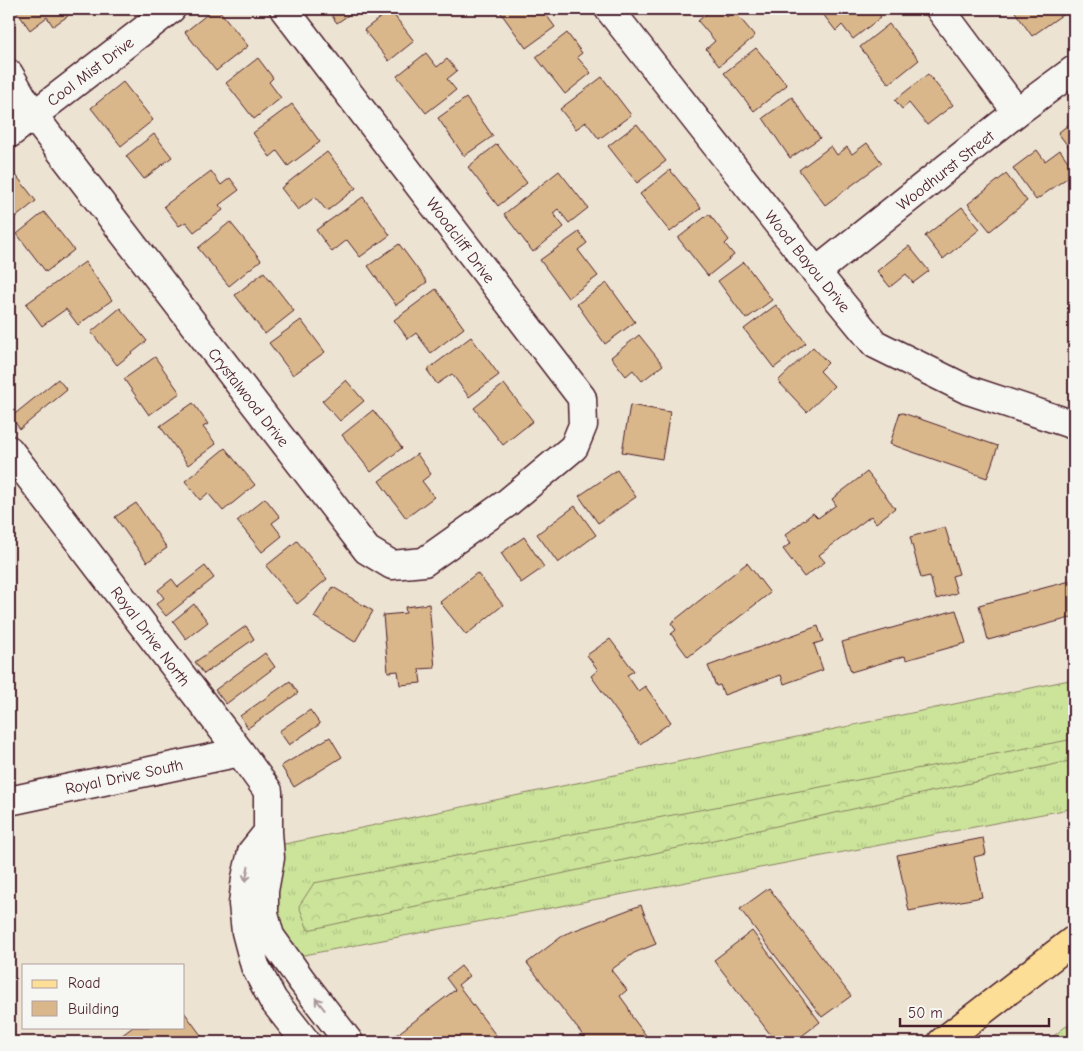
<svg xmlns="http://www.w3.org/2000/svg" width="1083" height="1051" viewBox="0 0 1083 1051" font-family="'Comic Neue',sans-serif">
  <defs>
    <pattern id="grass-tufts" width="24" height="20" patternUnits="userSpaceOnUse" patternTransform="scale(1.25)"><rect width="24" height="20" fill="#cbe49a"/><path d="M3 7l-1-3M5 7V3M7 7l1-3M15 17l-1-3M17 17v-4M19 17l1-3" fill="none" stroke="#b0c385"/></pattern>
    <pattern id="forest-crowns" width="20" height="18" patternUnits="userSpaceOnUse" patternTransform="scale(1.25)"><rect width="20" height="18" fill="#cbe49a"/><path d="M2 6a3 3 0 1 1 6 0M12 15a3 3 0 1 1 6 0" fill="none" stroke="#b0c385"/></pattern>
    <pattern id="park-dots" width="8" height="8" patternUnits="userSpaceOnUse" patternTransform="scale(1.25)"><rect width="8" height="8" fill="#cbe49a"/><path d="M2 2h.1M6 6h.1" fill="none" stroke="#b0c385" stroke-width="1.8" stroke-linecap="round"/></pattern>
  </defs>
  <rect width="100%" height="100%" fill="#ede3d3"/>
  <filter id="ink" filterUnits="userSpaceOnUse"><feTurbulence type="fractalNoise" baseFrequency=".02" numOctaves="2"/><feDisplacementMap in="SourceGraphic" scale="10" xChannelSelector="R" yChannelSelector="G"/><feConvolveMatrix kernelMatrix="1 2 1 2 8 2 1 2 1" color-interpolation-filters="sRGB"/></filter>
  <g filter="url(#ink)">
    <!-- grass -->
    <path fill="url(#grass-tufts)" stroke="#8a8262" d="M1074,679V808L299,956L277,928L272,894L280,845Z"/>
    <!-- forest -->
    <path fill="url(#forest-crowns)" stroke="#8a8262" d="M1074,739V760L308,930L299,906L314,883Z"/>
    <!-- park -->
    <path fill="url(#park-dots)" stroke="#8a8262" d="M1074,1020V1042H1046Z"/>
    <!-- building -->
    <path fill="#d9b78b" stroke="#4a1f2b" d="M15,9H63L68,16L53,26L47,17L30,30Z
      M214,9H218L248,46L216,71L185,32Z
      M327,9H357L337,23Z
      M498,9H542L555,27L526,48Z
      M712,9H720L727,17L734,11L755,36L719,66L706,49L715,41L698,21Z
      M819,9H874L881,17L853,39L842,25L836,31Z
      M1013,9H1069V10L1032,36Z
      M390,10L414,41L389,61L364,30Z
      M889,24L919,60L889,84L860,47Z
      M567,33L582,53L577,57L591,73L565,94L536,57Z
      M756,48L787,85L754,111L724,73Z
      M426,53L437,67L447,59L457,71L447,79L456,90L426,113L397,76Z
      M258,58L273,78L269,82L281,98L254,119L226,83Z
      M928,74L953,105L927,125L909,103L902,109L895,100Z
      M602,77L631,115L599,139L586,122L576,129L560,109Z
      M123,82L153,120L121,146L91,108Z
      M792,97L820,138L790,158L763,118Z
      M466,98L493,136L464,156L438,118Z
      M292,104L320,142L288,166L277,151L270,157L253,133Z
      M1074,120V154L1058,133Z
      M637,124L666,161L637,183L608,146Z
      M154,134L172,157L144,179L126,156Z
      M867,143L882,163L825,205L799,170L831,146L837,155L847,147L852,154Z
      M497,144L527,183L498,206L468,167Z
      M1037,150L1045,161L1060,150L1074,170V173L1036,200L1013,168Z
      M327,152L356,188L327,211L315,197L298,210L281,188Z
      M12,170L36,201L10,222L9,220V173Z
      M670,170L701,208L670,232L640,194Z
      M211,171L221,185L230,178L239,190L219,205L223,210L194,232L186,222L179,226L164,206Z
      M559,171L588,208L569,223L558,209L553,213L564,227L533,252L504,214Z
      M1006,174L1027,201L990,231L968,204Z
      M363,197L390,235L360,257L347,240L332,252L316,230Z
      M962,207L980,229L943,259L925,236Z
      M44,212L74,250L46,272L17,234Z
      M709,214L729,240L725,244L734,255L708,276L678,238Z
      M230,222L261,260L229,286L198,248Z
      M579,232L587,243L578,250L598,276L568,298L540,260Z
      M399,244L427,282L396,305L368,266Z
      M909,246L929,271L913,283L906,274L890,287L877,271Z
      M85,262L112,300L78,325L66,309L42,326L26,304Z
      M744,262L772,300L746,319L718,281Z
      M264,272L294,311L265,334L235,295Z
      M607,283L635,322L605,344L577,304Z
      M436,289L464,328L431,353L416,333L408,339L394,320Z
      M776,305L806,343L774,368L744,329Z
      M120,308L147,341L117,365L91,332Z
      M301,320L325,352L293,375L269,343Z
      M639,335L663,365L642,381L633,370L626,376L611,357Z
      M471,337L499,375L469,397L452,374L437,384L427,370Z
      M813,347L828,363L820,371L834,386L807,412L778,381Z
      M155,357L180,393L149,415L124,379Z
      M58,379L67,390L20,429L11,417Z
      M346,380L364,401L340,421L322,401Z
      M504,384L533,421L503,445L474,408Z
      M193,403L208,424L203,427L216,444L188,465L160,426Z
      M630,405L670,412L662,459L622,452Z
      M373,410L402,448L371,472L342,435Z
      M900,412L998,446L987,478L890,444Z
      M225,448L255,485L223,511L208,493L200,500L185,481Z
      M417,454L431,474L422,481L434,497L406,518L379,481Z
      M617,470L636,497L598,523L579,496Z
      M867,472L895,508L876,523L871,516L819,555L825,562L804,577L783,549L791,543L785,535L813,513L818,518L836,505L832,499Z
      M265,498L280,517L272,523L282,536L262,552L237,521Z
      M136,503L167,548L147,562L115,517Z
      M575,506L596,535L558,563L537,534Z
      M945,527L959,574L952,576L957,593L936,599L930,576L921,578L910,537Z
      M524,537L544,567L521,583L501,553Z
      M297,541L327,579L297,604L266,566Z
      M747,563L770,593L688,657L671,634L676,630L671,623Z
      M205,566L214,578L166,616L156,604L164,598L158,590L172,579L178,587Z
      M477,573L503,605L466,635L440,602Z
      M1074,580V617L988,640L979,605Z
      M333,587L373,611L355,642L314,617Z
      M194,604L208,622L186,639L173,621Z
      M429,604L435,668L419,669L421,683L400,685L398,671L388,672L383,615L406,613L405,607Z
      M956,610L966,643L906,660L905,656L851,672L842,642Z
      M246,626L254,639L204,674L195,662Z
      M818,626L823,641L814,644L823,670L784,684L781,675L724,695L720,685L716,686L708,666Z
      M610,639L634,671L627,675L638,691L645,686L671,722L640,744L591,676L598,670L587,655Z
      M265,653L275,667L226,704L215,690Z
      M290,681L298,693L248,728L240,716Z
      M310,710L320,724L289,745L279,731Z
      M330,737L342,757L294,787L281,766Z
      M983,838L986,854L974,857L982,897L909,911L897,855Z
      M769,888L851,996L822,1017L740,909Z
      M641,905L656,944L634,953L611,970L627,990L620,996L628,1007L632,1017L651,1042H588L527,963L565,934Z
      M752,931L820,1022L794,1042H776L714,960Z
      M461,966L469,976L458,985L501,1042H387L455,990L446,978Z
      M184,1012L206,1042H113L133,1027H184Z"/>
    <g fill="none" stroke-linecap="round" stroke-linejoin="round">
      <!-- minor casing -->
      <g stroke="#4a1f2b" stroke-width="31">
        <path id="minor" d="M609,9L816,272L875,344L968,390L1074,425
          M940,9L1017,112
          M9,74L33,115L367,550L392,565L424,562L507,503L574,447L583,425L582,398L284,9
          M9,134L171,9
          M816,272L1017,112L1074,70
          M9,450L240,752L268,791V832L270,858L264,891V914L270,936L302,981L349,1042
          M9,801L240,752
          M268,832L252,852L246,878L243,904L246,932L255,966L273,1000L306,1042"/>
      </g>
      <!-- major casing -->
      <g stroke="#4a1f2b" stroke-width="31">
        <path id="major" d="M942,1042L1074,940"/>
      </g>
      <!-- minor -->
      <use href="#minor" stroke="#f6f6f2" stroke-width="28"/>
      <!-- major -->
      <use href="#major" stroke="#fcde96" stroke-width="28"/>
    </g>
    <!-- one-way arrows -->
    <defs><path id="oneway-shaft" d="M-6 0H5M1.5-3L5.5 0L1.5 3" fill="none" stroke-width="1.6" stroke-linecap="round" stroke-linejoin="round" transform="scale(1.25)"/></defs>
    <g stroke="#a99598">
      <use href="#oneway-shaft" transform="translate(247 874) rotate(101)"/>
      <use href="#oneway-shaft" transform="translate(320 1004) rotate(-128)"/>
    </g>
  </g>
  <g text-anchor="middle" stroke-width="5" stroke-linejoin="round" paint-order="stroke">
    <!-- street labels -->
    <g font-size="16" fill="#4a1f2b" stroke="#f6f6f2">
      <text transform="translate(90 71) rotate(-37)" y="6">Cool Mist Drive</text>
      <text transform="translate(945 170) rotate(-38)" y="6">Woodhurst Street</text>
      <text transform="translate(461 240) rotate(53)" y="6">Woodcliff Drive</text>
      <text transform="translate(808 261) rotate(51)" y="6">Wood Bayou Drive</text>
      <text transform="translate(249 397) rotate(52)" y="6">Crystalwood Drive</text>
      <text transform="translate(151 636) rotate(53)" y="6">Royal Drive North</text>
      <text transform="translate(124 776) rotate(-12)" y="6">Royal Drive South</text>
    </g>
  </g>
  <!-- margin -->
  <rect width="1083" height="1051" fill="none" stroke="#f6f6f2" stroke-width="30"/>
  <rect x="15" y="15" width="1053" height="1021" fill="none" stroke="#4a1f2b" stroke-width="2" filter="url(#ink)"/>
  <!-- legend -->
  <rect x="22" y="964" width="162" height="65" fill="#f6f6f2" stroke="#b1a0a2"/>
  <rect x="32" y="980" width="25" height="8" fill="#fcde96" stroke="#b1a0a2"/>
  <text x="68" y="988" font-size="15" fill="#4a1f2b">Road</text>
  <rect x="32" y="1001" width="25" height="15" fill="#d9b78b" stroke="#b1a0a2"/>
  <text x="68" y="1014" font-size="15" fill="#4a1f2b">Building</text>
  <!-- scale -->
  <path d="M900 1018v8h149v-8" fill="none" stroke="#4a1f2b" stroke-width="2.5"/>
  <text x="908" y="1018" font-size="15" fill="#4a1f2b" stroke="#f6f6f2" stroke-width="4" paint-order="stroke">50 m</text>
</svg>
